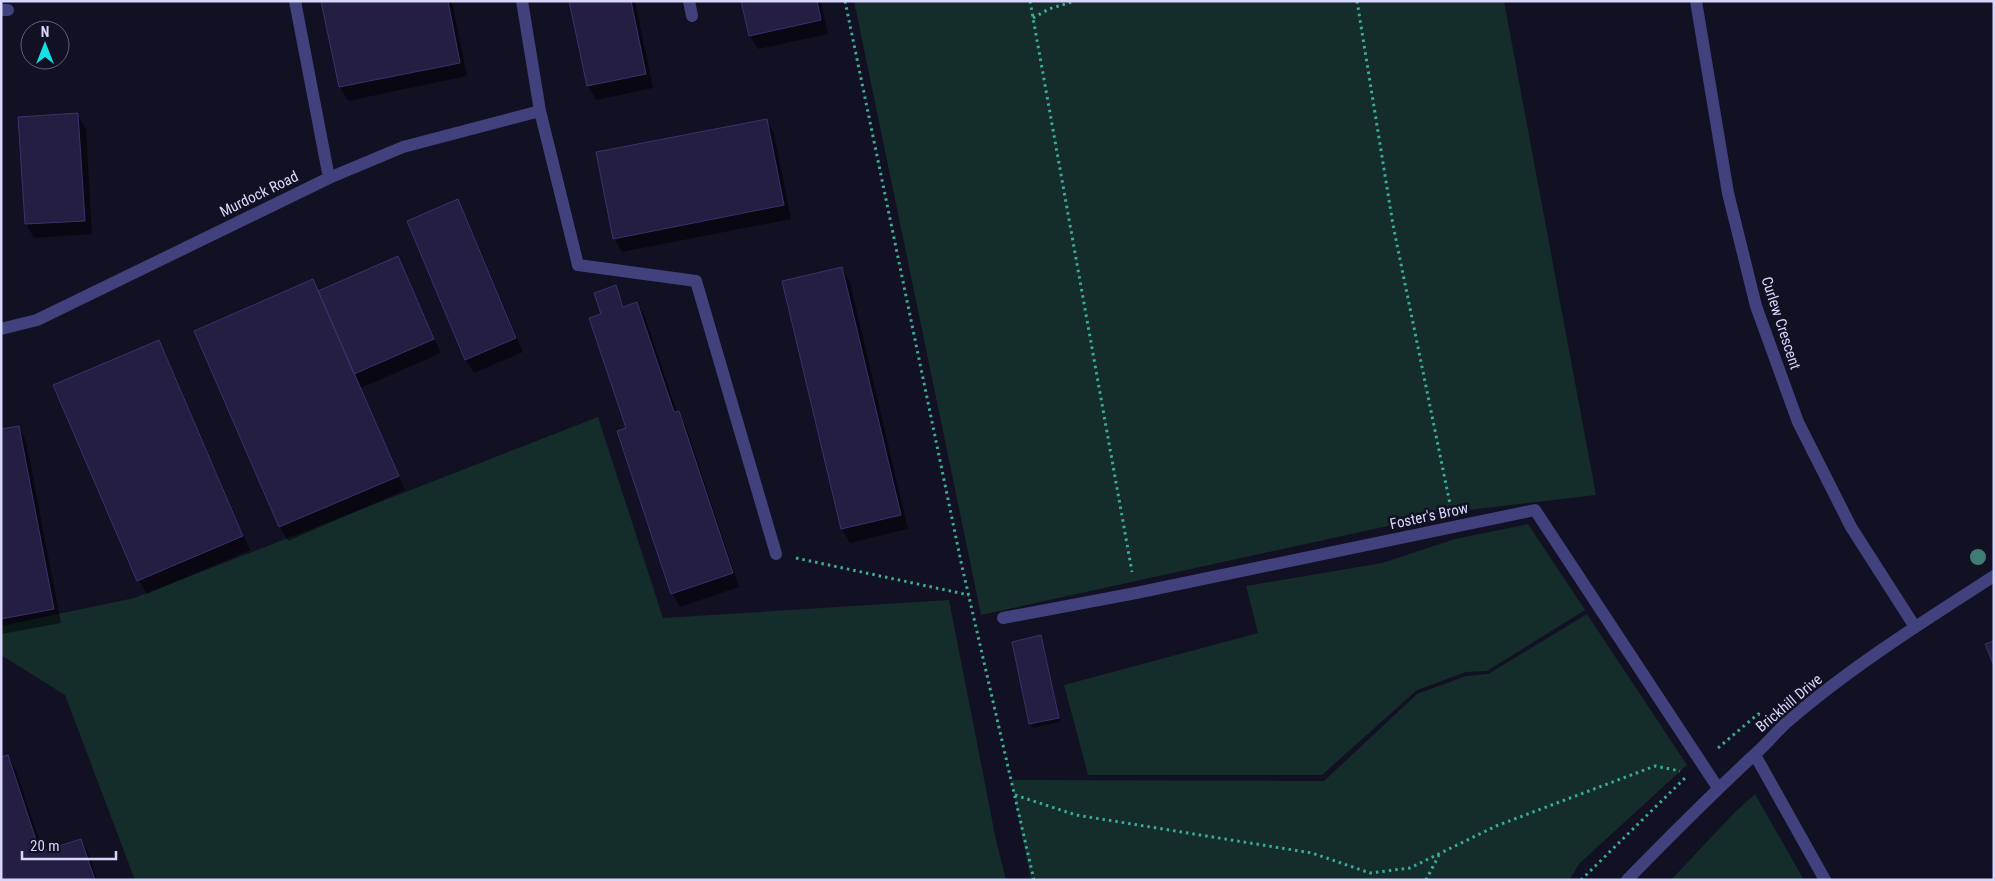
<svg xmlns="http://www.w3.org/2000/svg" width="1995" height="881" viewBox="0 0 1995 881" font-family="'Roboto Condensed',sans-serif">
  <rect width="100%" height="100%" fill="#121023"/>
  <!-- green -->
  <path fill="#142c2a" d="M854,1H1504L1596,495L1452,512L981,615Z
    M598,417L663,618L949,600L996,840L1006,880H135L65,695L1,655V626L134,598Z
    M1528,524L1585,610L1487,671L1466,672L1417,690L1322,775H1088L1064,685L1258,633L1246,586L1382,563L1455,539Z
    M1587,614L1687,765L1580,863L1569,880H1031L1011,780L1324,781L1417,694L1466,676L1488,674Z
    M1755,794L1804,880H1671L1734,813Z"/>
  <!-- shadow -->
  <path fill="#0007" d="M322,1H452L467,76L348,101L340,87Z
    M571,1H635L653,88L596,100L588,86Z
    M742,1H821L828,34L758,49L750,36Z
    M78,115L86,129L92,234L34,238L26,224Z
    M766,120L774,134L791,219L622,252L614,238Z
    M457,201L465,214L523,352L474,373L466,360L408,221Z
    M397,258L405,271L441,353L361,388L405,490L288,541L280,527L195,331L313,281L319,292Z
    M842,268L850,282L908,529L850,543L842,529L784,282Z
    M615,287L625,307L637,303L645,317L677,412L686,426L739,587L680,607L672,593L627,429L602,315Z
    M158,341L166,355L250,550L147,594L139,581L55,385Z
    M19,427L26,441L61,623L1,634V431Z
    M1041,637L1043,641L1060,722L1033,728L1030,723Z
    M8,756L16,770L43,852L81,840L89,854L97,880H1Z"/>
  <!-- building -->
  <path fill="#231e42" stroke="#3a326c" d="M321,1H448L460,63L339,87Z
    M569,1H631L646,74L587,86Z
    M741,1H817L821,20L749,36Z
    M78,113L85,221L25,224L18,117Z
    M767,119L784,205L613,239L596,152Z
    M458,199L516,338L465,360L407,221Z
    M398,256L434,339L354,374L318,291Z
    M842,267L901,515L841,529L782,281Z
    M313,279L399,476L279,527L194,331Z
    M616,285L623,307L637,302L674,412L679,411L733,573L671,594L617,431L626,428L589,318L601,314L594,293Z
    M159,340L243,536L137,581L53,385Z
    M19,426L54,609L1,619V429Z
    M1041,635L1059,718L1029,724L1012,642Z
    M1994,641V666L1985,644Z
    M8,755L40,852L81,839L95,880H1V757Z"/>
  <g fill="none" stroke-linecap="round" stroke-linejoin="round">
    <!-- path -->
    <path stroke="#3aab9d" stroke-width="3" stroke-dasharray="2.5 4" stroke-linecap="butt" d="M845,1L961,562L1034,880
      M1030,1L1132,572
      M1357,1L1393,225L1450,504
      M1033,18L1049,9L1075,1
      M796,558L969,595
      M1718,748L1758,714L1762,715
      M1015,795L1076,815L1312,853L1370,873L1410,868L1496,826L1655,766L1680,771
      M1426,880L1439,855
      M1581,880L1685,778"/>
    <!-- service -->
    <path stroke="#40417d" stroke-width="12" d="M295,1L329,178
      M689,1L692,16
      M578,265L696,281L776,554
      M1003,618L1136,593L1535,510L1718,788
      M1755,755L1825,880"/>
    <!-- minor -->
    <path stroke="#40417d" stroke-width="12" d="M1696,1L1728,193L1756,306L1798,422L1851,527L1915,627
      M1,10H8
      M540,111L578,265
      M1,329L37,320L329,178L403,147L540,111L522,1"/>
    <!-- tertiary -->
    <path stroke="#40417d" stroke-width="12" d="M1627,880C1669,837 1710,796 1754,755C1766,745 1775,733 1786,723C1849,668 1924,621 1994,576"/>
  </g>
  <!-- trees -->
  <circle fill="#417c72" cx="1978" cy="557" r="8"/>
  <g text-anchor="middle" stroke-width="5" stroke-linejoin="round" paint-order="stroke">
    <!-- street labels -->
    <g font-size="15" fill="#d8d6fb" stroke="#121023">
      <text transform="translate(259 194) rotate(-26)" y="5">Murdock Road</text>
      <text transform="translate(1781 323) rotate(72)" y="5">Curlew Crescent</text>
      <text transform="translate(1429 516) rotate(-12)" y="5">Foster's Brow</text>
      <text transform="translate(1789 703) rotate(-40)" y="5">Brickhill Drive</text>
    </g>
  </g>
  <!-- border -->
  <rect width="1995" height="881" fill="none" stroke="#d8d6fb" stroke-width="5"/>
  <!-- north arrow -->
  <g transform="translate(45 45)"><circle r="24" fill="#121023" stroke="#615f79"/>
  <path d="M0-4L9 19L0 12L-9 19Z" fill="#15e0e8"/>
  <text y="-8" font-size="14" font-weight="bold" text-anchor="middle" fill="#d8d6fb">N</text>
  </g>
  <!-- scale -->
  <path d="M22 851v8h94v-8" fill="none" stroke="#d8d6fb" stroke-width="2.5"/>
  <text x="30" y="851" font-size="15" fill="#d8d6fb" stroke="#121023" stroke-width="4" paint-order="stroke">20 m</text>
</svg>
